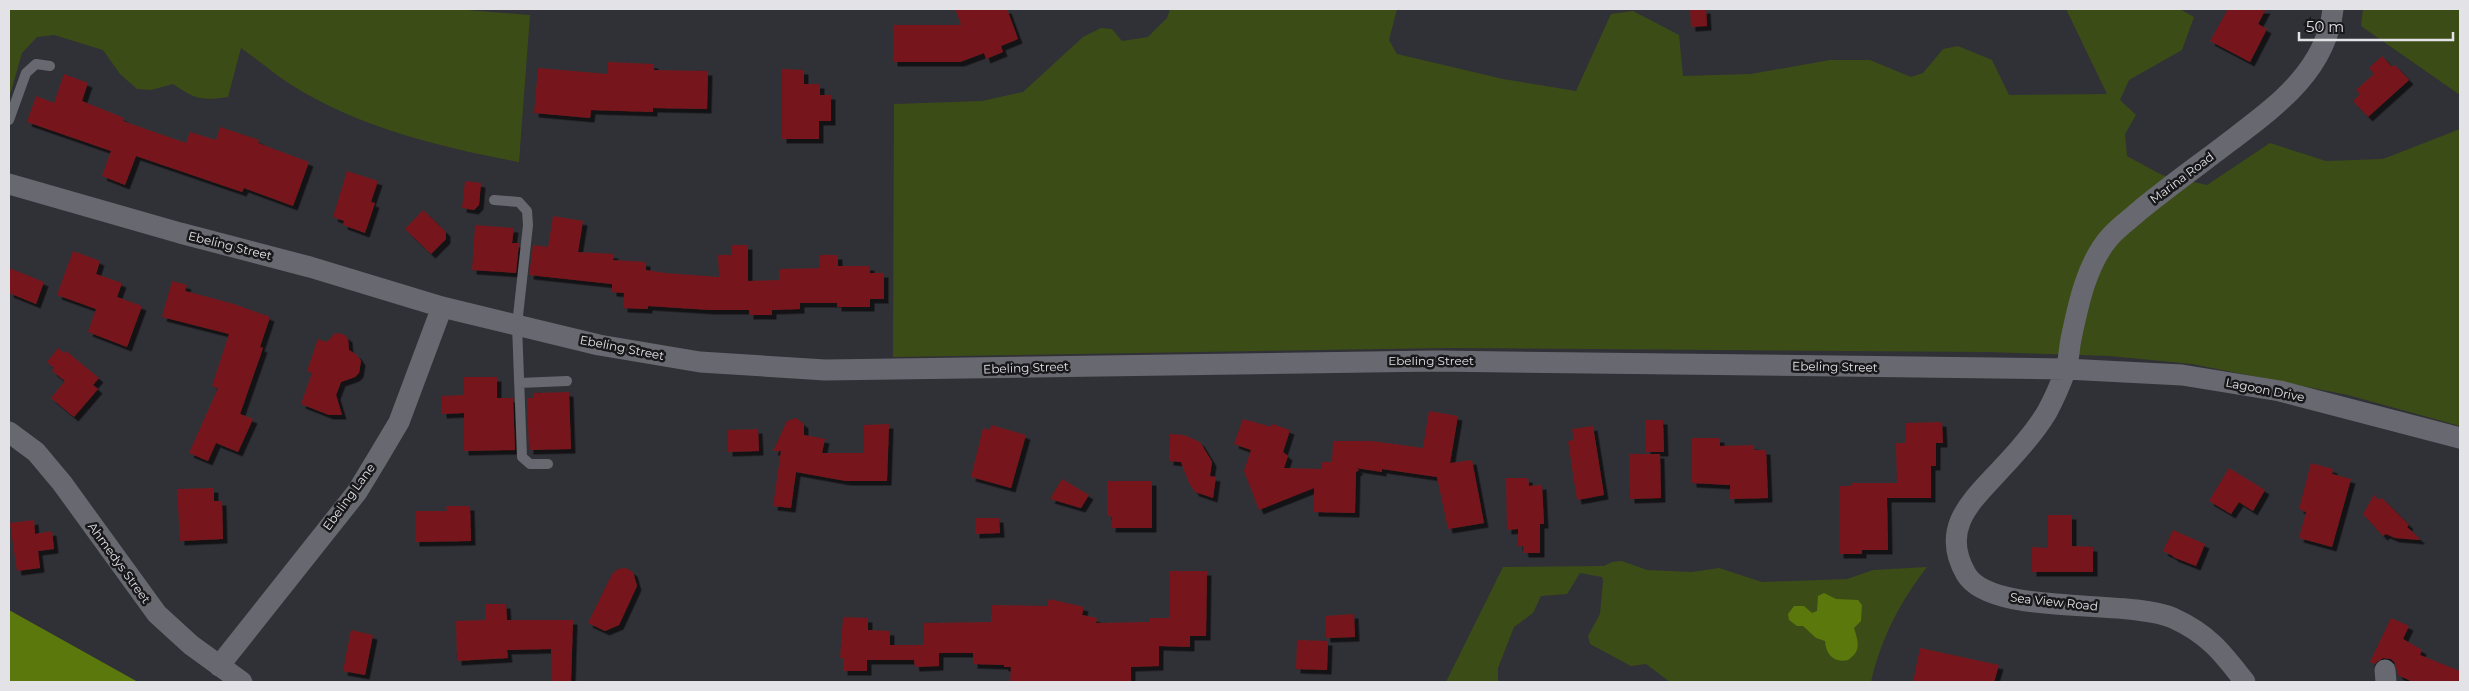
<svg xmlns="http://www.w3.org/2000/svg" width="2469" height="691" viewBox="0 0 2469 691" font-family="Montserrat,sans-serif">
  <defs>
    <filter id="shadow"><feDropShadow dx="4.5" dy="4.5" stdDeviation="0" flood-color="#0009"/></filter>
  </defs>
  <rect width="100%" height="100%" fill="#303037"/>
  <!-- green -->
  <path fill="#3c4c16" d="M9,9H455L530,15L519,162C440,147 359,128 290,84C273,73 258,60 241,48L228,97C201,101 195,99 173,84L151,90L137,89L120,74L103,50L54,35L37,37L22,53L9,98Z
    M1170,9H1397L1389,40L1397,54L1503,79L1576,91L1611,14L1633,11L1679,35L1683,76L1751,74L1830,60H1870L1911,77L1923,73L1943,49L1958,46L1992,60L2009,95L2107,94L2066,9H2180L2194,17L2182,50L2129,80L2120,100L2136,115L2125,134L2127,156L2162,175L2207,185L2270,143L2326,161L2383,159L2460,129V426L2348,395L2192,364L2110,356L1987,352L1446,348L893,357L894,104L982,101L1023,92L1083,37L1101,28L1112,29L1122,41L1148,37L1167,18Z
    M2363,9H2460V95L2361,26Z
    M1622,561L1647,570L1692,572L1719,568L1762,582L1847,579L1873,570L1927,567C1900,602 1881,638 1871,682H1670L1646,664L1631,666L1590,644L1588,636L1600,614L1603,581L1602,577L1580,573L1567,594L1541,596L1533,613L1514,627L1498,668V682H1446L1503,567L1604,566L1612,562Z"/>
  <!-- forest -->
  <path fill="#5b780d" d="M1824,593L1836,599L1858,600L1862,605L1861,621L1854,628C1858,641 1862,651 1848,660C1834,663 1826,655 1825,641L1816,638L1803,626H1797L1789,620L1788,614L1794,606H1804L1812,613L1817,611L1818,596Z
    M9,610L138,682H9Z"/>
  <!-- building -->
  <path fill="#76191c" filter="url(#shadow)" d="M955,9H1007L1018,39L1001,46L1003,52L986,59L984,53L960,62H893V25H961Z
    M1690,9H1706L1707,26L1691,27Z
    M2228,9H2266L2258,24L2267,29L2250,62L2210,41Z
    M2382,56L2392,67L2395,65L2409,80L2368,117L2353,101L2360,94L2356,90L2374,74L2369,68Z
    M608,62L654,64V70L708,71L707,109L653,108V112L591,110L590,118L534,113L538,68L608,74Z
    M782,69L804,70V84H820V95H831V121H819V139H782Z
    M64,74L88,83L82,101L124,118L123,121L157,133L186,143L190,132L216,140L220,127L259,140L258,143L309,162L293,206L244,188L242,192L136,156L125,185L102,176L111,151L27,122L36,96L54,103Z
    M347,171L378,181L371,202L375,203L365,233L343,225L344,221L333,217Z
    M465,181L481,183L479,205L474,210L462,208Z
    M423,210L446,232V239L431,254L405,229Z
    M553,216L583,221L578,252L614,254L613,260L646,262V270L665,273L719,277L718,255H732V245H748V281L779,280V269L820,268L819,255H838V266H870V273H884V299H870V307H837V303H800V309L772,310V315H749V310H711L648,306V309L623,308L624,293L612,292V284L529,275L533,245L548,247Z
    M475,225L514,228L512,243H519L516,273L472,270Z
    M73,251L100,261L96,274L122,283L117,297L142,306L127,347L88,332L96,309L57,295Z
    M9,268L44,282L36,304L9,293Z
    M172,281L187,285L185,291L234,304L270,317L260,347L263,348L240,414L253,419L238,452L216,443L208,461L189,453L218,388L212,386L229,334L162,317Z
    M335,333L343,334L348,338L349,350L357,355L361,361L359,373L355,377L341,382L336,395L342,415H329L301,404L312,373L307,371L318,339L327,342Z
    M58,348L64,353L66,351L99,378L93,385L98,389L74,417L51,398L65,381L52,371L54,368L47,362Z
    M464,377H497V398H513L515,450L464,451V413L442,414V396L464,395Z
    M569,392L571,449L529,450L527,398H534V393Z
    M1429,411L1458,416L1450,463L1472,460L1484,523L1448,529L1437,477L1382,469V472L1356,468L1359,470L1356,472L1355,513L1314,512V488L1259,510L1244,471L1251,450L1234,444L1243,419L1272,427V424L1290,430L1283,452L1288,456L1284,468L1322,469V462H1332L1333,441H1372L1423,448Z
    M796,418L804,424V435L825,439L822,453H864V425L889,424L887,481H846L796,472L791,508L773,506L781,451H773L787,421Z
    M1645,420H1663L1664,452H1646Z
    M1942,422L1943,443H1936V466H1931V498H1887L1888,550H1862V554H1839V486H1851V483H1897L1896,443H1905V423Z
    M991,425L1026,435L1011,488L971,477L983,428L990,430Z
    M1593,426L1604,495L1577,500L1568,441L1574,440L1572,429Z
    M758,429L759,451L728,452V430Z
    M1170,434L1184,435L1200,442L1212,462L1210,476L1216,477L1213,498L1195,492L1189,483L1181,462L1169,461Z
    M1692,438H1720V446L1754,445V450H1766L1768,498L1730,499V485L1692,483Z
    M1629,454H1660L1661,498L1630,499Z
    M2311,463L2333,469L2332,474L2351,479L2332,547L2299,538L2306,512L2299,509Z
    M2229,468L2265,490L2253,511L2239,502L2231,514L2209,501Z
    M1506,478H1528L1529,486L1542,485L1544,524H1540V553H1524L1523,546H1518V529L1507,530Z
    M1062,479L1089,495L1081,508L1050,499Z
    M1107,481H1152V528H1111L1112,517L1107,515Z
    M214,488V501H222L223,539L180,541L177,489Z
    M2374,495L2379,500L2382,498L2409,525L2407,527L2421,540L2395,538L2386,534L2383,536L2363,514Z
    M446,506H470L471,541L415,542V511H447Z
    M2048,515H2072V546L2093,547V572H2032V547L2048,548Z
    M975,518H999L1000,533L975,534Z
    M34,520L35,534L52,531L54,549L38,551L40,568L17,571L10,523Z
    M2173,530L2205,544L2196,566L2173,557V556L2163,551Z
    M626,568L633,572L637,586L619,625L605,631L588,623L612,574L618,569Z
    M1169,571H1207L1206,636H1190V647L1159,646V666L1131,667V682H1010L1011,667H1004V665L973,664V653H939V666L915,667L914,660H867V671H843V658H840L843,617L868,618V630L890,631V645H924V623L991,622L992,605L1047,606L1049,599L1084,607L1082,615L1097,618L1096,623L1150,622V618H1169Z
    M485,604H506L507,620H573L571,682H551V649L507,650L508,658L457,661L456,621L485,620Z
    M1354,614L1355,637L1326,638L1325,616Z
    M2391,618L2409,626L2403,639L2422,650L2420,655L2460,671V682H2413L2398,675L2395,663L2391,659L2383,658L2374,664L2370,662Z
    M351,630L373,635L365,675L343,671Z
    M1297,640L1328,641L1327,670L1296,669Z
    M1920,648L1999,665L1994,682H1913Z"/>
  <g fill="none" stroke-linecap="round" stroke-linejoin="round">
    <!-- lane -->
    <path stroke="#686870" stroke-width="10" d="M9,120L26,73L36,64L50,66
      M494,200L519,202L527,211L528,225L517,325L522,457L530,464H548
      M519,383L567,381"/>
    <!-- street -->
    <path stroke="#686870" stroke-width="21" d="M9,184L180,233L310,267L442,307L599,345L700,362L825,370L1435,361L2066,369L2182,375L2280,391L2460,438
      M9,432L36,452L62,483L157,614L191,645L242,682
      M219,666L357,492L377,459L399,422L442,307
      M2385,670L2386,682
      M2245,682C2222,652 2208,634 2173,618C2127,598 1991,617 1966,574C1939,527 1973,500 2002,468C2018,451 2035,432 2047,412C2054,399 2061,383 2066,369C2069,360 2069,349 2071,339C2078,306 2086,265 2109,238C2117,228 2129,220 2139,211C2168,187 2199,165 2229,142C2275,107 2326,71 2333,9"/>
  </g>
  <g text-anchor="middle" stroke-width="5" stroke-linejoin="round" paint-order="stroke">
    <!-- street labels -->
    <g font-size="12" fill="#e2e2e7" stroke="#18181b">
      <text transform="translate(2182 178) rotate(-37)" y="4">Marina Road</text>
      <text transform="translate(230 246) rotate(14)" y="4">Ebeling Street</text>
      <text transform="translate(622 348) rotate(11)" y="4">Ebeling Street</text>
      <text x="1431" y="365">Ebeling Street</text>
      <text transform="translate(1835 367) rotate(1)" y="4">Ebeling Street</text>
      <text transform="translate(1026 368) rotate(-2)" y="4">Ebeling Street</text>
      <text transform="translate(2265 390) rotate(11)" y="4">Lagoon Drive</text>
      <text transform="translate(349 497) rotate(-54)" y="4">Ebeling Lane</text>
      <text transform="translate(119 563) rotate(54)" y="4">Ahmedys Street</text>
      <text transform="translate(2054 602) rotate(6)" y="4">Sea View Road</text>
    </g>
  </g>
  <!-- border -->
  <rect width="2469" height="691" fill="none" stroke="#e2e2e7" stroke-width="20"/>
  <!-- scale -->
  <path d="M2299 32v8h154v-8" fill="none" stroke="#e2e2e7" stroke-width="2.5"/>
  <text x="2306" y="32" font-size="15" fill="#e2e2e7" stroke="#18181b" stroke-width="4" paint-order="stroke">50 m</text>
</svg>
